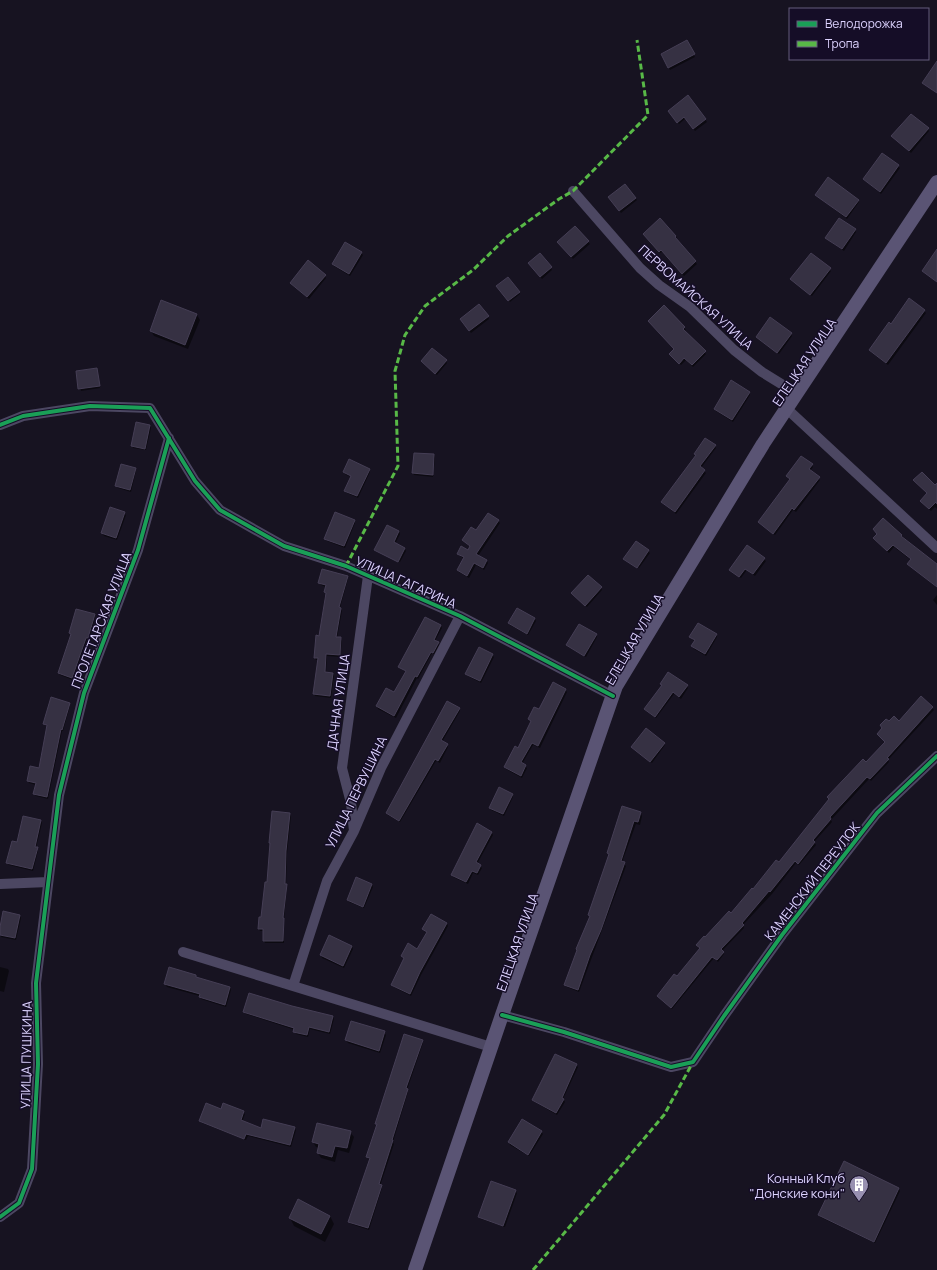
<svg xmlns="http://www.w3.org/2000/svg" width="937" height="1270" viewBox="0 0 937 1270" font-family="Manrope,sans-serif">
  <rect width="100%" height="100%" fill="#171321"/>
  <!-- shadow -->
  <path fill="#0007" d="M687,42L695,57L670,70L662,55Z
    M688,97L707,122L695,131L685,119L679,124L670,113Z
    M928,129L929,131L911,153L893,137Z
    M882,154L900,168L881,194L864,179Z
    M816,195L858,200L859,202L847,219Z
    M635,198L637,200L621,213L611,200Z
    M575,227L590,244L573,259L560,244Z
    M855,230L856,232L844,251L828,240L827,238Z
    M644,235L676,236L677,239L676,240L697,264L684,276L662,252L660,253Z
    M361,253L363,255L350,276L334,266L333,264Z
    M811,254L831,271L812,296L791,279Z
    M530,265L551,268L552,270L542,279Z
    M325,276L326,278L309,299L292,285Z
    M499,289L519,292L520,294L510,302Z
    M664,307L684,328L686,330L684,331L706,354L693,367L686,360L681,365L672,356L675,349L649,321Z
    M924,311L926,313L888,365L871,352L870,350L891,325Z
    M197,315L200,320L188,349L154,336L151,331Z
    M488,317L489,319L471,333L462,322Z
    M791,333L792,336L779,354L757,337Z
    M446,361L447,363L437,375L422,362Z
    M96,369L100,388L81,391L77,371Z
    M749,392L750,395L733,422L716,411L715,409Z
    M150,426L151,428L146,450L133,448L132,445Z
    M715,446L716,448L701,468L706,473L676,514L662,502L696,456L695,454Z
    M434,455L435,458L433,477L414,475L413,473Z
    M812,465L813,467L810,471L820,480L796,512L793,510L775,535L759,522L791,480L787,476Z
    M135,469L136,471L131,492L118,488L116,486Z
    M369,469L370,472L358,498L347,493L345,491L352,477L346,475L344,472Z
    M916,482L937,488V509L935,507L931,511L922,503L928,494Z
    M124,513L126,515L117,540L104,536L102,533Z
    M354,521L355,523L345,548L327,541L325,539Z
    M498,521L500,523L478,556L487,561L488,563L484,570L476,565L469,578L459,572L458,570L464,559L458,554L469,551L471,547L463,540Z
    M874,529L901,535L937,566V587L910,566L911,560L894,547L889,553L876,541L874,538L878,534Z
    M399,531L400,534L395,544L405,549L406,551L400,562L375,550Z
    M636,542L650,553L639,568L625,558Z
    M747,547L766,561L755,576L747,570L741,578L732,572Z
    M347,577L348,579L340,608L342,611L337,638H340L342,641L340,657L327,656L326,673L333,674L334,676L331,698L315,696L314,693L318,660H316L315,658L320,637L326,587L321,585L320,583Z
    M601,587L602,590L587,607L572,593Z
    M937,595V605L933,600Z
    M517,609L535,619L536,621L528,635L510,625L509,623Z
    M94,615L95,617L89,640L87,639L73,680L60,675L59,673L71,635L70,633Z
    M426,618L441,626L442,628L435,641L439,645L434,654L432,653L418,679L417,678L396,718L378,709L377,706L395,694L406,672L399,667Z
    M596,635L597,637L586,657L569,647L567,645Z
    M716,635L717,637L706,656L694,649L693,646L695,642L691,637Z
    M492,655L494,657L481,683L468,676L466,674Z
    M662,686H687L688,688L681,699L674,694L656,718L645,709Z
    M565,690L567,692L540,748L533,745L522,764L527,768L522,778L506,769L505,767L519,749L532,722L529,719Z
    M922,698L934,710L888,760L889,762L871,781L869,779L831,820L832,822L814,842L816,845L799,865L796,863L772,894L743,925L744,928L722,951L724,954L718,962L714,958L672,1009L659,998L658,996L677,978L700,949L697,945L731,914L779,864L886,743L890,722H899Z
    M69,703L70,706L63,731H62L48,799L36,796L34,794L36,785L29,783L28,781L39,769L48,727L44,724Z
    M459,709L460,711L442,742L448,747L440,763L436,761L400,822L388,815L387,813Z
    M664,743L665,745L652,763L632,747Z
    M512,794L513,797L504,816L491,810L490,808Z
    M623,807L641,813L642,816L640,825L636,824L622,862L626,866L579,992L567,987L565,985L590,917L589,915L610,856L608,853Z
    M290,814L291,816L287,854L286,885L287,887L284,919V943H265L264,940V931H260L259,929L262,918L268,883Z
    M41,821L42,823L36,848L38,851L33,871L9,865L7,863L17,843Z
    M477,825L492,833L493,835L477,864L482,868L478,875L473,873L468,884L453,877L452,875Z
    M372,885L373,887L364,908L349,902L348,900Z
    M19,915L21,918L16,940L1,937L0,932Z
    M447,923L448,926L421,975L411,996L394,987L392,985L405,959L402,956L418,950L427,933L424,929Z
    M352,946L353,949L344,968L322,958L321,955Z
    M0,967L8,969L9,971L4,992L0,991Z
    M196,976L197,978L230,988L231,990L226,1007L201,999L200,996L167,987L165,984Z
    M291,1007L333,1017L334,1019L330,1034L310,1029L308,1037L296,1034L295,1030L246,1014L244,1012Z
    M384,1032L386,1035L380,1053L348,1043L346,1040Z
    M422,1041L423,1043L407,1090L408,1092L393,1142L394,1144L380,1186L382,1188L369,1230L351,1224L349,1222L370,1160L368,1157L378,1126L376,1124Z
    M576,1065L578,1067L563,1099L565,1102L557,1115L535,1102L533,1100Z
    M221,1110L243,1112L245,1114L242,1122L262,1129L294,1128L296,1130L291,1147L248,1136L246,1140L202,1123L200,1121Z
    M350,1132L354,1137L349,1153L338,1150L335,1162L321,1158L318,1153L319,1148L316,1147L313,1142Z
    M541,1132L543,1134L529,1156L510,1145L509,1142Z
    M899,1189L900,1191L875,1243L820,1217L819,1215Z
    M515,1191L517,1193L505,1227L481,1219L479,1217Z
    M330,1216L334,1224L325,1242L294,1226L290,1218Z"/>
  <!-- building -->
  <path fill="#363143" stroke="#453e55" d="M687,40L695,54L668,68L661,54Z
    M937,61V93L922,83Z
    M688,95L706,119L693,129L684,117L677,123L668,111Z
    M911,114L929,128L909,151L891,136Z
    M882,153L899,165L880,192L863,179Z
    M828,177L859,200L846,217L815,195Z
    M625,184L636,198L619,211L608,197Z
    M660,218L676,236L675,237L696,261L682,274L661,250L659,252L643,234Z
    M839,218L856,229L842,249L825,238Z
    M575,226L589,241L571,257L557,242Z
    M345,242L362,252L349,274L332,264Z
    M937,249V282L922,271Z
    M540,253L552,267L540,277L528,263Z
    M811,253L831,268L810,295L790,279Z
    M308,260L326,275L307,297L290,283Z
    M508,277L520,292L508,301L496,286Z
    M909,298L925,310L886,363L869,350L889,322L891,324Z
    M161,300L197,314L185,345L150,331Z
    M479,304L489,316L469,331L460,319Z
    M664,305L685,327L683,329L706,351L692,365L684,358L679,364L669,354L674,349L648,321Z
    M770,317L792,333L777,353L756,337Z
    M432,348L447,360L435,374L421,361Z
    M97,368L100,386L78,389L76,371Z
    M731,380L750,392L732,420L714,409Z
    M136,422L150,425L145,449L131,446Z
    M705,438L716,445L700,466L705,470L675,512L661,502L696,455L694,454Z
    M414,453L434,454L433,475L412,473Z
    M801,456L813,464L809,469L820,477L794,510L792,508L773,534L758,522L790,479L786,476Z
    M349,459L370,469L357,496L344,491L351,476L343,472Z
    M121,464L136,468L130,490L115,486Z
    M922,472L935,485L937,483V504L936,502L929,509L920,501L927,493L913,480Z
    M110,507L125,512L116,538L101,533Z
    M335,512L355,520L344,546L324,539Z
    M488,513L499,520L476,554L487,560L483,568L474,563L467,576L457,570L464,557L457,554L461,546L468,550L470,546L462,540L471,527L476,530Z
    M883,518L902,535L901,536L937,564V587L907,564L911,559L893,545L887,551L873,538L877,534L873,529Z
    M387,525L399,531L394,542L405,548L398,562L374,550Z
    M636,541L649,550L637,568L623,559Z
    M747,545L765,558L753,574L745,569L739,577L729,570Z
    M322,569L348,576L339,607L341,608L336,637H341L340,655L326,654L325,672L333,673L330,696L313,694L318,658H314L316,635L319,636L326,593L324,592L326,585L318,583Z
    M588,575L602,587L585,606L571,593Z
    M517,608L535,618L527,634L508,623Z
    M76,609L95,614L88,638H86L72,678L58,673L71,634L69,633Z
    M425,617L441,625L434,640L439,642L433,653L431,652L417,677L415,676L394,716L376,706L386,688L394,692L406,671L398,667Z
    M698,623L717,634L705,654L691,646L695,640L689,637Z
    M579,624L597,634L584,656L566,645Z
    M479,647L493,654L480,681L465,674Z
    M668,672L688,685L679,697L673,692L655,717L644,709L662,685L660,684Z
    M553,682L566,689L538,746L532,743L521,762L526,765L521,776L504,767L515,746L518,748L531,721L528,719L534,707L539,709Z
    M921,696L933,707L887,758L889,759L870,779L867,777L830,817L831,819L813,840L815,842L798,864L795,861L770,892L769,891L742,923L744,925L721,949L724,952L717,960L712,957L671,1008L657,996L674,974L677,976L700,948L696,945L704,936L705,937L729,911L731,913L752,888L753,889L776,860L779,862L829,799L827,797L863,759L866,762L885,742L877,734L882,728L880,725L886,719L889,721L894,716L899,721Z
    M51,697L70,703L62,730L61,729L47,797L33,794L36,783L27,781L30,766L39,768L47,725L43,724Z
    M447,701L460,708L441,740L448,744L438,761L435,759L399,821L386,813Z
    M646,728L665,743L650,762L631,747Z
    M499,787L513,794L503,814L489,808Z
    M622,806L641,812L638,822L634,821L621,861L625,862L601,930L590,955L578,990L564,985L577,950L576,949L590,916L588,915L609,854L607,853Z
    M272,811L290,813L286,851L285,884H287L283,918H284L283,941H263V929H258L259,917H261L265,882H267L270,843H269Z
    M23,816L41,820L35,847H38L32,869L6,863L12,841L17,842Z
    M477,823L492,832L476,862L481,865L477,873L472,871L466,882L451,875Z
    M356,877L372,884L363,907L347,900Z
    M3,911L20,915L15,938L0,935V927Z
    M431,914L447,923L420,972L410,994L391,985L404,958L401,956L408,943L417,949L427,932L422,929Z
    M329,935L352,946L343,966L320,955Z
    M169,967L196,975V977L230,987L225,1005L199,997L200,994L164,984Z
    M249,993L292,1006L333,1016L329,1032L309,1027L307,1035L293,1032L294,1028L243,1012Z
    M351,1021L385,1031L379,1051L345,1040Z
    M404,1034L423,1040L406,1088L408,1089L392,1140H393L379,1184L382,1185L368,1228L348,1222L370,1158L366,1157L377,1124H375Z
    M555,1054L577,1064L562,1098L564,1099L556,1113L532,1100Z
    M206,1103L221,1109L223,1103L244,1111L241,1120L261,1128L263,1119L295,1127L290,1145L246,1134L244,1139L199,1121Z
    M522,1119L542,1131L528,1155L508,1142Z
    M317,1123L351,1131L347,1148L335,1146L332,1157L317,1153L319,1144L312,1142Z
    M844,1161L899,1188L874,1242L818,1215Z
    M491,1181L516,1190L503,1226L478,1217Z
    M298,1199L330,1216L321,1234L289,1218Z"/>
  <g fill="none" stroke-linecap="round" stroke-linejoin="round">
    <!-- street -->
    <path stroke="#4c4762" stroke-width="10" d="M573,191L640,268L659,285L690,307L734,350L762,372L796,393
      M786,408L937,548
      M0,425L23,416L90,406L150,408L195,481L220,510L284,546L346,566L460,616L613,696
      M354,831L351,803L342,768L368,576
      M0,884L48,882
      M183,952L491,1047
      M293,986L327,881L354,831L381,768L460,616
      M502,1015L564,1032L671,1067L693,1062L724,1016L782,935L877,813L937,756
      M0,1217L19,1203L32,1169L38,1064L36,983L59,795L84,693L138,550L169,438"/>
    <!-- secondary -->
    <path stroke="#5a5474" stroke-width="14" d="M415,1270L502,1015L616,686L763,444L937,182"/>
    <!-- quiet -->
    <path stroke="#58b947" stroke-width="3" stroke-dasharray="6 3" stroke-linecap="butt" d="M346,566L398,466L395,371L405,335L425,306L473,270L508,236L559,199L573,191L648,115L637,40
      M533,1270L664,1115L693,1062"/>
    <!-- cycleway casing -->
    <g stroke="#150d27" stroke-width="6">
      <path id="cycleway" d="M0,425L23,416L90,406L150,408L195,481L220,510L284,546L346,566L460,616L613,696
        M502,1015L564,1032L671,1067L693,1062L724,1016L782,935L877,813L937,756
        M0,1217L19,1203L32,1169L38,1064L36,983L59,795L84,693L138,550L169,438"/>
    </g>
    <!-- cycleway -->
    <use href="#cycleway" stroke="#1a9f57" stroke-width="4"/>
  </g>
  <!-- icons -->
  <defs>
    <g id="building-pin" transform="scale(1)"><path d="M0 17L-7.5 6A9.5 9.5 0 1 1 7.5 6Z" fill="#9890b1" stroke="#150d27"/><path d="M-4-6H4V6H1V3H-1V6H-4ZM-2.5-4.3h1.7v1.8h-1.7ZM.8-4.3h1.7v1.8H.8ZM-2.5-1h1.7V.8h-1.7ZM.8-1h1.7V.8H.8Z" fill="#fff"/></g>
  </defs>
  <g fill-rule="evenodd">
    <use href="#building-pin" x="859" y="1185"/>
  </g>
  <g text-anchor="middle" stroke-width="3" stroke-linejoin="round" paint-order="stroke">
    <!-- street labels -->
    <g font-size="13" fill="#ddd3ff" stroke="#150d27">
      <text transform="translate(696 297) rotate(42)" y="5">ПЕРВОМАЙСКАЯ УЛИЦА</text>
      <text transform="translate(804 362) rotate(-56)" y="5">ЕЛЕЦКАЯ УЛИЦА</text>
      <text transform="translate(406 582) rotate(24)" y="5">УЛИЦА ГАГАРИНА</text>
      <text transform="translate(101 620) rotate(-69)" y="5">ПРОЛЕТАРСКАЯ УЛИЦА</text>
      <text transform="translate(634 639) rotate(-60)" y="5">ЕЛЕЦКАЯ УЛИЦА</text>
      <text transform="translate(338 702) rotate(-82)" y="5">ДАЧНАЯ УЛИЦА</text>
      <text transform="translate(356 792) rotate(-64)" y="5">УЛИЦА ПЕРВУШИНА</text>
      <text transform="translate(812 881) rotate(-52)" y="5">КАМЕНСКИЙ ПЕРЕУЛОК</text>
      <text transform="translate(517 942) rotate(-71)" y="5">ЕЛЕЦКАЯ УЛИЦА</text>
      <text transform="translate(26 1055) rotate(-89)" y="5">УЛИЦА ПУШКИНА</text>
    </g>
    <!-- poi labels -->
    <g font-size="13" fill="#ddd3ff" stroke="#150d27" text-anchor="end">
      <text x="845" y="1183">Конный Клуб<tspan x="845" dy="15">"Донские кони"</tspan></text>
    </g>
  </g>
  <!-- legend -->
  <rect x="789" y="8" width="140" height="52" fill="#150d27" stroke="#655c7d"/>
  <rect x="797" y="21" width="20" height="6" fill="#1a9f57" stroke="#655c7d"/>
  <text x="825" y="28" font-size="12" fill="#ddd3ff">Велодорожка</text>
  <rect x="797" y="41" width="20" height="6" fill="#58b947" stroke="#655c7d"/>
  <text x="825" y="48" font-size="12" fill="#ddd3ff">Тропа</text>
</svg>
